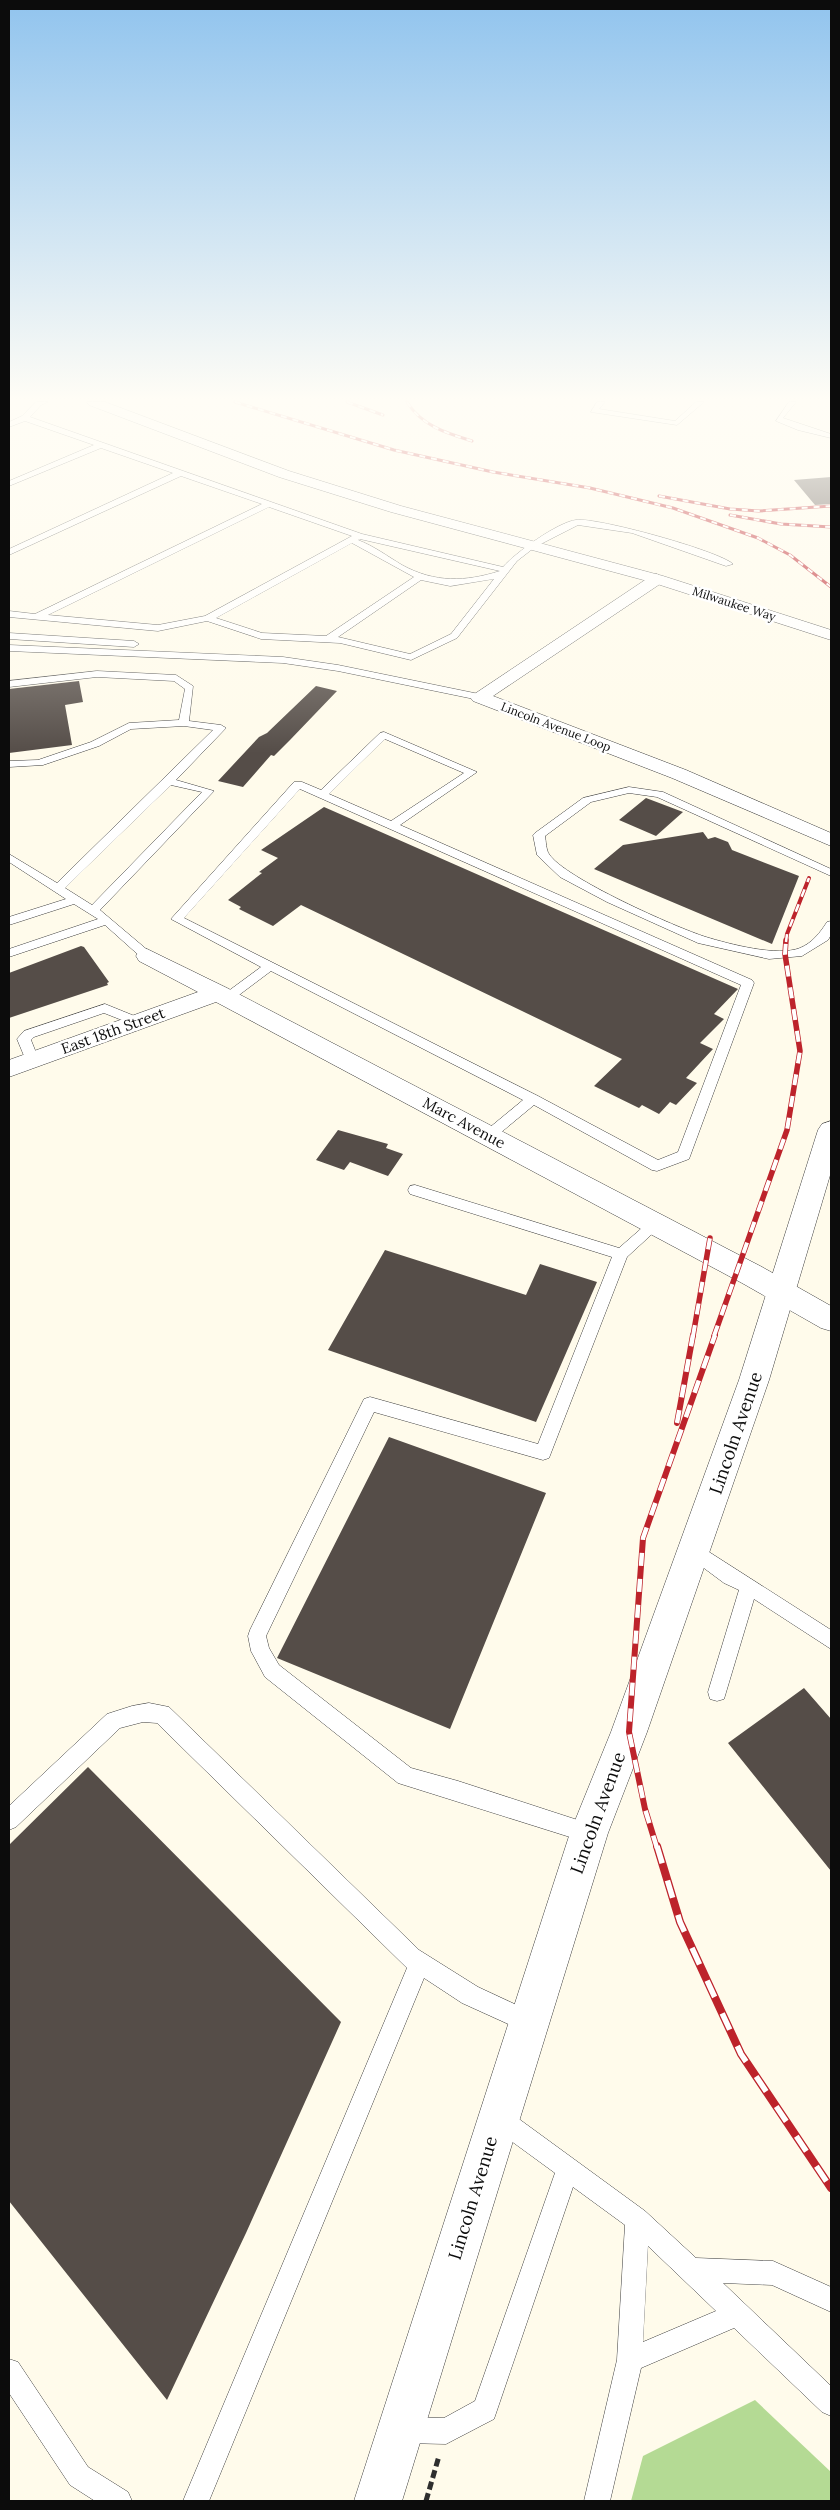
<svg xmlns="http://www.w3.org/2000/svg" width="840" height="2510" viewBox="0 0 840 2510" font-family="Lora,serif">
  <rect width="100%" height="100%" fill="#fffbeb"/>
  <!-- forest -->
  <path fill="#b4da94" d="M755,2400L831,2472V2501H631L643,2456Z"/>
  <!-- building -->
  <path fill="#554d48" d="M831,477V504L815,505L794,480Z
    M79,681L83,702L65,705L72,745L9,753V689Z
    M316,686L337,691L290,740L274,756L271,755L243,787L218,781L259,737L267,733Z
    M646,798L683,812L656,836L619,820Z
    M324,807L738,989L714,1014L724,1019L700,1043L713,1049L686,1078L697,1083L676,1105L670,1102L659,1114L642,1105L639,1108L594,1086L622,1059L301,905L273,926L239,909L241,907L228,900L262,873L259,872L278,858L261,850Z
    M703,832L708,839L715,837L728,842L732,850L799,876L772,944L594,869L623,845Z
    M81,946L84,947L109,982L107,983L108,985L9,1018V973Z
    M338,1130L388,1144L386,1148L403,1154L388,1176L350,1162L344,1170L316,1160Z
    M385,1250L526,1295L540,1264L597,1282L536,1422L328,1350Z
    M389,1437L546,1493L450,1729L277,1658Z
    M804,1688L831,1719V1871L728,1743Z
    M88,1767L341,2022L246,2233L167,2400L9,2201V1845Z"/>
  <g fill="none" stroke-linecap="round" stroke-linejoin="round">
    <!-- service casing -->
    <g stroke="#3f3f3f" stroke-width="1">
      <path id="service" d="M36,402H48L41,405L30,417L362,534L503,567C515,553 558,522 576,520C597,517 719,551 733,564L726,566L632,533L578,525L535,547L517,561L457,638L411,660L340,643L261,639L207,621L158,631L9,617V611L35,614L262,504L181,476L9,555V549L173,473L101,448L9,486V481L94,445L25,421L9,427V422L22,416ZM269,507L352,536L205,616L158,625L48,615ZM360,539L500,571C465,582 435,583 402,565C387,556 374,546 358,540ZM352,543L414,577L326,636L262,633L216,618ZM494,579L451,634L410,654L338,637L421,580L450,586Z
        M597,402H605L599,409L675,421L696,402H704L677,425L591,412Z
        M789,402H796L783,418L831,434V438L798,430L776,421Z
        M9,633L134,641L139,644L134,647L9,639Z
        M9,645L283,657L338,665L479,694L484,697L479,700L338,671L283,663L9,651Z
        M97,671L176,675L193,686L189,721L221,725L226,728L176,780L214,791L100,910L151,953L153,956L151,959H143L105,925L9,957V949L98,919L74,904L9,925V917L66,899L9,862V854L57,883L213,730L184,726L131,729L99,746L43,765L9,767V761L38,760L91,742L129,723L179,720L185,689L174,681L97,677L9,687V681ZM171,785L202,792L92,905L65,888Z
        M384,732L477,772L400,825L752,980L754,983L689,1159L657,1171L652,1170L534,1105L493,1139H483L481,1136L483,1133L523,1100L271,971L231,1001H223L221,998L223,995L261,967L171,919L294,782H302L321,790L380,733ZM385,739L464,773L391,821L329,794ZM300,789L741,985L678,1152L658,1160L538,1096L184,918Z
        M629,787L663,792L831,869V876L657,797L629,793L591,802L545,836C546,841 546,850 549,854C564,878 677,928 706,937C729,944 778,957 800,948C812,943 820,933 827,922L831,921V935L828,940L802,956L769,959L698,943L607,902L560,877L537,855L533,835L535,833L583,798Z
        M105,1004L142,1019L143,1022L137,1026L104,1013L34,1037L31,1040L39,1060L37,1063H27L17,1039L24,1031Z
        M415,1185L619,1248L651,1220H661L663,1224L627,1257L549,1458L543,1460L374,1412L266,1636L269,1648L279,1665L411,1768L458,1781L596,1826L599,1833L596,1840L589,1843L398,1783L265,1677L251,1651L248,1636L250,1630L364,1399L370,1397L538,1444L612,1257L410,1194L408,1190L410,1186Z
        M695,1543L831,1630V1649L754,1599L724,1699L717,1701L710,1699L708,1692L739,1590L724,1583L689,1557L686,1551L689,1545Z
        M149,1703L169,1707L419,1950L478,1987L536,2014L539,2022L536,2030L528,2033L462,2003L424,1978L209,2501H183L407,1968L157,1723L143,1722L120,1728L16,1827L9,1830V1806L107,1714L132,1706Z
        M500,2108L508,2111L645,2211L696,2258L773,2261L831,2287V2312L772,2285L723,2283L831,2386V2416L822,2412L734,2328L641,2368L610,2501H584L617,2360L625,2225L573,2187L494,2419L446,2444L404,2443L395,2439L391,2430L395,2421L404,2417L444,2418L475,2401L555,2173L492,2127L489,2119L492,2111ZM648,2246L716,2311L643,2342Z
        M9,2359L18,2362L88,2467L128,2492L132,2501H95L70,2485L9,2393Z"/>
    </g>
    <!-- minor casing -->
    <g stroke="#3f3f3f" stroke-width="1">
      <path id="minor" d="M657,574L665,579L663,582L493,696L686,770L831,833V846L672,778L473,701L470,697L651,576Z
        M147,949L227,988L762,1267L831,1306V1331L821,1328L742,1283L216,1002L9,1077V1060L198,992L139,961L136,956L139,951Z"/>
    </g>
    <!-- tertiary casing -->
    <g stroke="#3f3f3f" stroke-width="1">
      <path id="tertiary" d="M87,402H105L289,471L401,506L663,576L831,630V640L651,582L391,512L279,477L89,405Z
        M831,1121V1172L769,1380L647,1732L608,1833L402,2501H354L570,1833L611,1732L739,1380L818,1130L822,1124Z"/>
    </g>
    <!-- path -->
    <path stroke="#2e2e2e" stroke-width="5" stroke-dasharray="8 4" stroke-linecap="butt" d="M426,2501L439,2456"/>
    <!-- service -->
    <use href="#service" fill="#fff" fill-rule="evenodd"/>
    <!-- minor -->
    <use href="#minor" fill="#fff" fill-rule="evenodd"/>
    <!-- tertiary -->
    <use href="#tertiary" fill="#fff" fill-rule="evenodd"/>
    <!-- rail-far4 casing -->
    <g stroke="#bd232b" stroke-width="3">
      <path id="rail-far4" d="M235,402L394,450L493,472L590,488L673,508L758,538L790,555L831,587
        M347,402L383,415
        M407,402C422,426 446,433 472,441
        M659,496L730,509L759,511L831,506
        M730,515L781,524L831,527"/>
    </g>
    <!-- rail-far3 casing -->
    <g stroke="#bd232b" stroke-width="4">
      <path id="rail-far3" d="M786,942L787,934L809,878"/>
    </g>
    <!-- rail-far2 casing -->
    <g stroke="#bd232b" stroke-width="5.5">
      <path id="rail-far2" d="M693,1336L710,1238
        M714,1336L787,1130L800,1051L785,954L786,940"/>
    </g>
    <!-- rail-far1 casing -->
    <g stroke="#bd232b" stroke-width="6">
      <path id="rail-far1" d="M677,1423L693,1335
        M657,1848L645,1809L629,1732L643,1538L715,1335"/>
    </g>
    <!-- rail casing -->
    <g stroke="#bd232b" stroke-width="8">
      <path id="rail" d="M657,1846L680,1922L741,2054L831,2188"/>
    </g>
    <!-- rail-far4 -->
    <use href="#rail-far4" stroke="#fff" stroke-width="2" stroke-dasharray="6" stroke-linecap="butt"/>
    <!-- rail-far3 -->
    <use href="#rail-far3" stroke="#fff" stroke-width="2.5" stroke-dasharray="8" stroke-linecap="butt"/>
    <!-- rail-far2 -->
    <use href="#rail-far2" stroke="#fff" stroke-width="4" stroke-dasharray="11" stroke-linecap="butt"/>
    <!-- rail-far1 -->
    <use href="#rail-far1" stroke="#fff" stroke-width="4.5" stroke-dasharray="13" stroke-linecap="butt"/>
    <!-- rail -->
    <use href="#rail" stroke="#fff" stroke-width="5.5" stroke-dasharray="18" stroke-linecap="butt"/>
  </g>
  <!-- sky -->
  <linearGradient id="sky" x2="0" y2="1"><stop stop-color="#91c4ee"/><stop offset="0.53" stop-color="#fffdf6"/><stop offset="1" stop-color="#fffdf6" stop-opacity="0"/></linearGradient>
  <rect width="840" height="753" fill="url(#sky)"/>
  <g text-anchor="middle" stroke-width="5" stroke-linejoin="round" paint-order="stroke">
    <!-- far-street labels -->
    <g font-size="12" fill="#0c0c0c" stroke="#fff">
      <text transform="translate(734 604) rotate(18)" y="4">Milwaukee Way</text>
      <text transform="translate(556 727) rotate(21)" y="4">Lincoln Avenue Loop</text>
    </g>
    <!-- street labels -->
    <g font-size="15" fill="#0c0c0c" stroke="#fff">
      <text transform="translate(113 1031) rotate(-20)" y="5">East 18th Street</text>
      <text transform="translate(464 1123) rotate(28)" y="5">Marc Avenue</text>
    </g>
    <!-- near-street labels -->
    <g font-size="18" fill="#0c0c0c" stroke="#fff">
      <text transform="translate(736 1433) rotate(-71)" y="6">Lincoln Avenue</text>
      <text transform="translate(598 1813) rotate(-70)" y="6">Lincoln Avenue</text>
      <text transform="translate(473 2198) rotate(-73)" y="6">Lincoln Avenue</text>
    </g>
  </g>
  <!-- border -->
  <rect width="840" height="2510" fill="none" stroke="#0c0c0c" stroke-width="20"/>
</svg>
